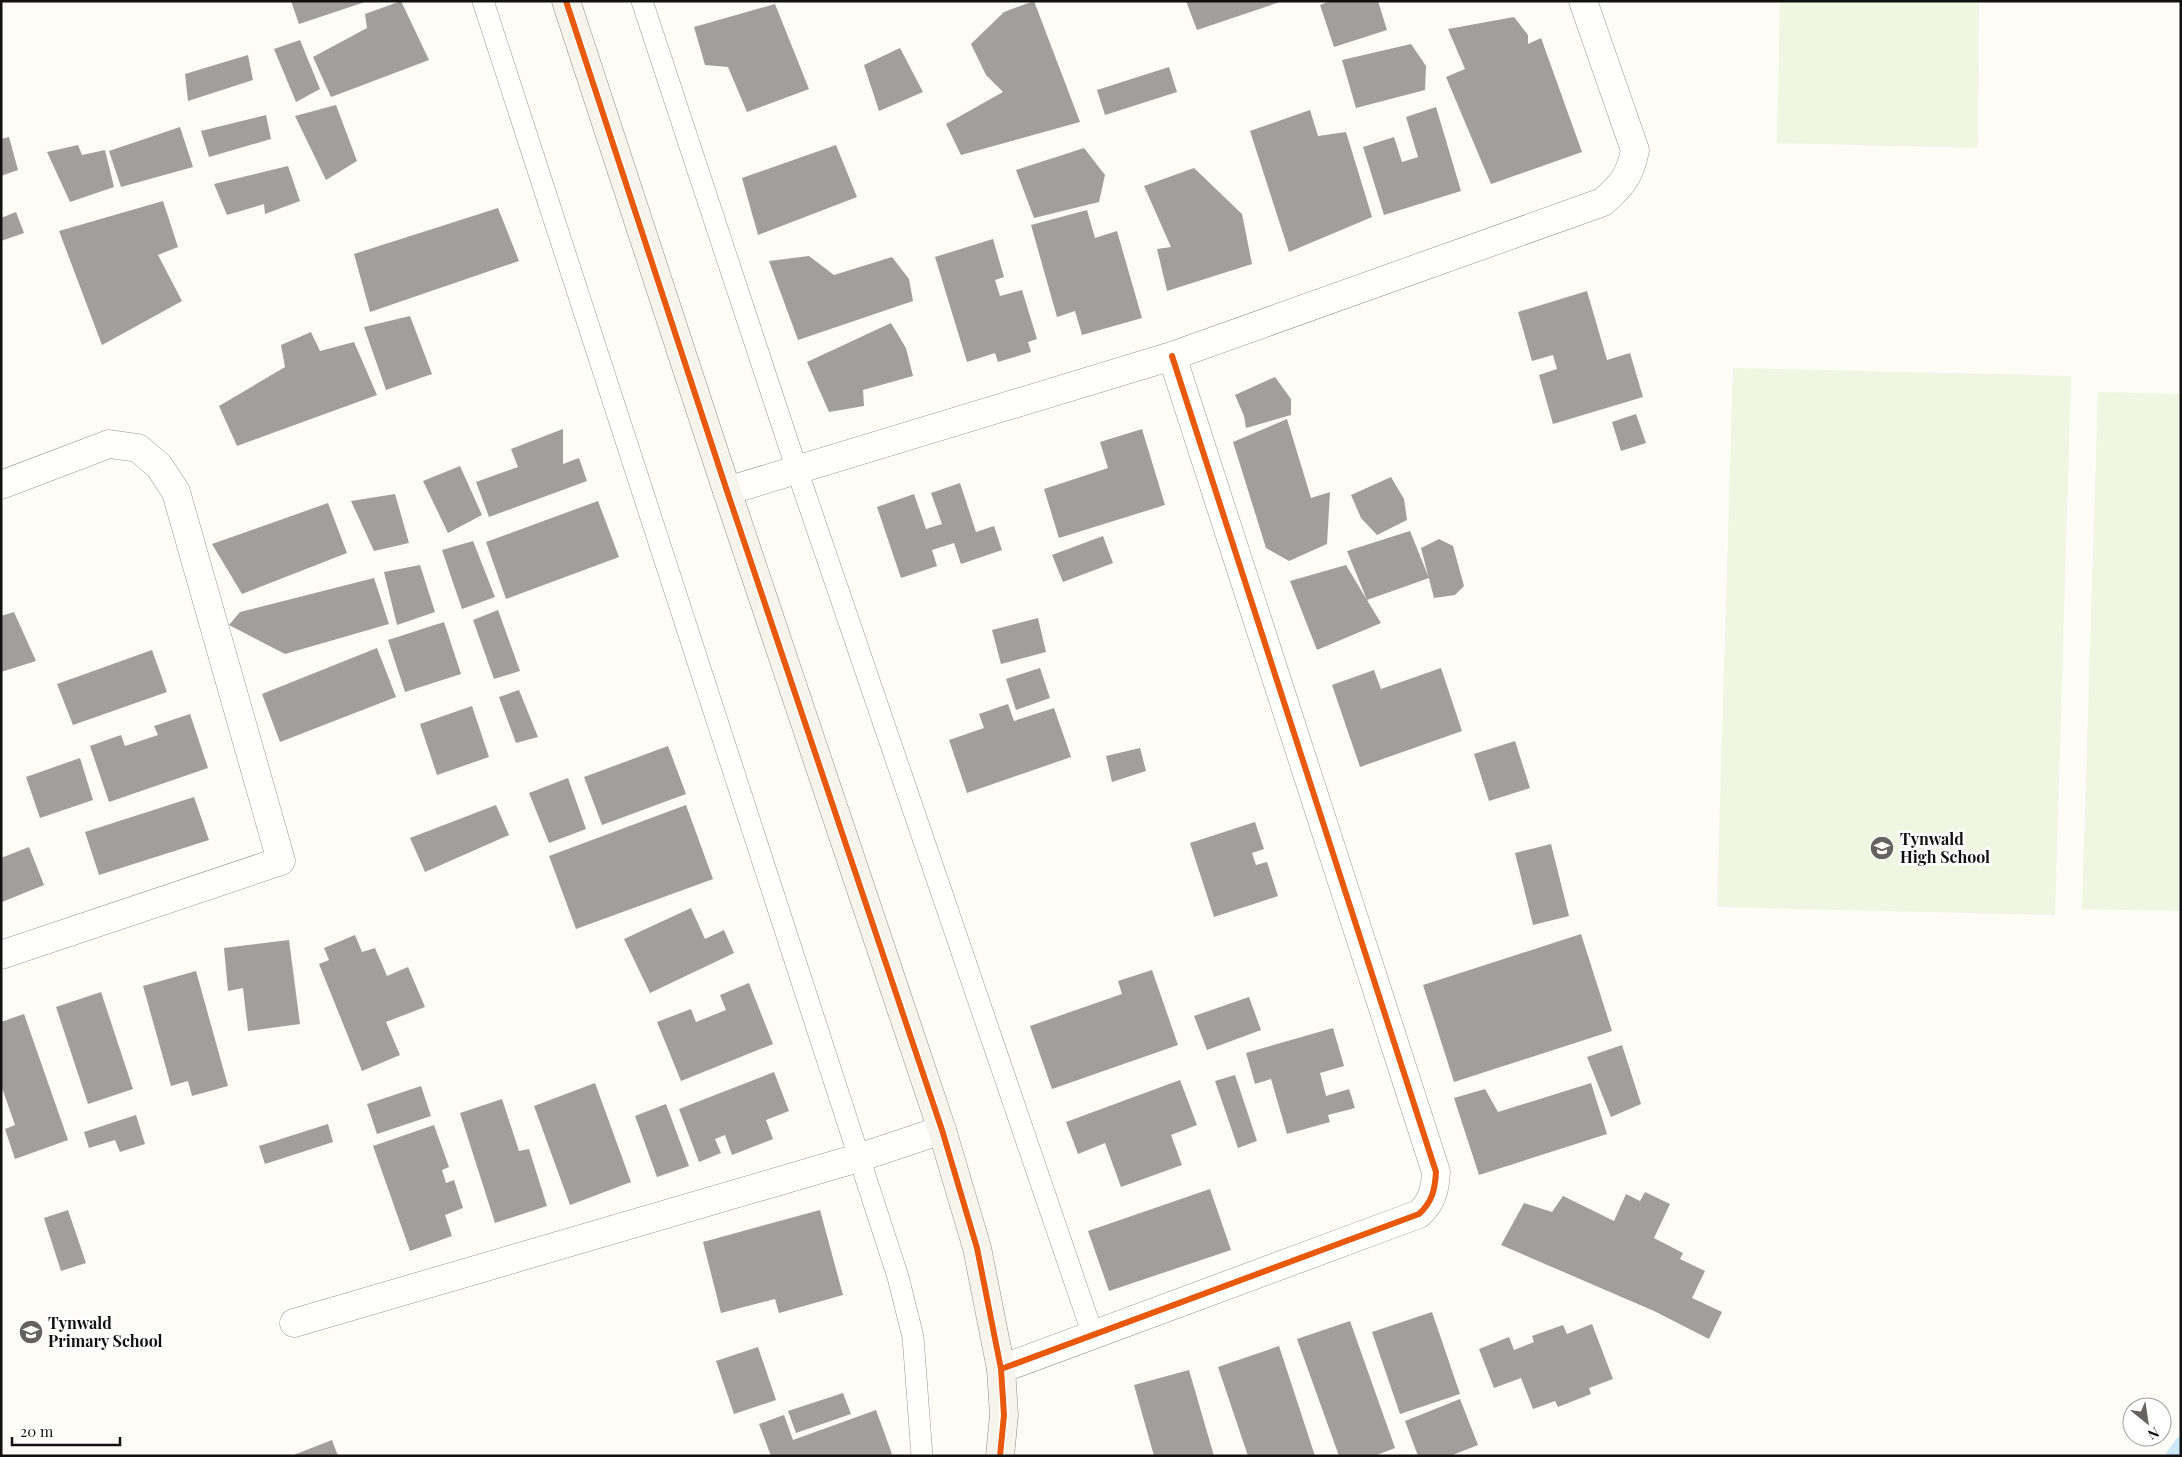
<svg xmlns="http://www.w3.org/2000/svg" width="2182" height="1457" viewBox="0 0 2182 1457" font-family="'Playfair Display',serif">
  <rect width="100%" height="100%" fill="#fdfcf7"/>
  <!-- pitch -->
  <path fill="#f0f6e1" d="M1780,1H1979L1978,148L1777,143Z
    M1733,368L2071,376L2055,915L1717,907Z
    M2098,392L2181,394V911L2082,909Z"/>
  <g fill="none" stroke-linecap="round" stroke-linejoin="round">
    <!-- stream -->
    <path stroke="#cde8f7" stroke-width="11" d="M2171,1456L2181,1442"/>
  </g>
  <!-- building -->
  <path fill="#a19f9c" d="M291,1H365V2L299,24Z
    M401,1L429,60L331,97L313,57L367,28L365,14Z
    M1034,1L1080,122L961,155L946,124L1003,92L986,75L971,44L1004,12Z
    M1186,1H1280V2L1197,30Z
    M1330,1H1378L1387,30L1334,47L1320,5Z
    M775,4L809,89L747,112L728,67L705,65L694,27Z
    M1514,17L1528,35V44L1541,38L1582,152L1491,184L1446,77L1465,69L1448,29Z
    M300,40L320,89L296,102L274,49Z
    M1411,44L1426,66L1425,90L1356,108L1342,60Z
    M900,48L923,92L879,111L864,65Z
    M248,55L253,80L188,101L185,74Z
    M1169,67L1177,92L1105,115L1097,90Z
    M336,105L357,161L326,180L295,116Z
    M1436,107L1461,191L1384,215L1363,147L1394,137L1402,162L1418,157L1406,117Z
    M1310,110L1318,136L1346,132L1372,217L1289,252L1250,131Z
    M266,115L271,139L209,157L201,131Z
    M180,127L193,167L121,187L109,151Z
    M9,137L18,170L1,176V139Z
    M78,145L82,155L105,150L114,187L70,202L47,152Z
    M836,145L857,197L758,235L742,178Z
    M1084,148L1105,175L1099,202L1034,218L1016,170Z
    M288,166L300,201L265,214L264,204L227,215L214,184Z
    M1194,168L1242,214L1252,264L1167,291L1157,249L1171,247L1144,186Z
    M163,201L178,247L158,255L182,301L102,345L59,231Z
    M498,208L519,261L370,312L354,254Z
    M1087,210L1095,238L1117,231L1142,318L1082,335L1075,311L1057,317L1031,225Z
    M16,212L24,233L1,241V218Z
    M993,239L1004,277L995,280L1000,296L1022,290L1037,339L1028,342L1031,352L998,362L995,353L967,362L935,257Z
    M809,256L834,275L892,257L909,279L913,301L798,340L769,261Z
    M1587,291L1607,360L1630,353L1643,397L1553,424L1539,375L1557,369L1553,355L1532,361L1518,312Z
    M410,316L432,374L386,390L364,327Z
    M891,323L906,348L913,376L863,390L864,406L829,412L807,362Z
    M311,332L320,351L354,342L377,395L237,446L219,406L285,367L281,345Z
    M1275,377L1291,399V415L1246,428L1244,416L1235,395Z
    M1636,414L1646,443L1621,451L1612,422Z
    M1287,419L1311,498L1330,492L1327,544L1289,561L1266,548L1233,442Z
    M563,429V464L579,458L587,481L489,517L476,482L518,467L511,449Z
    M1142,429L1165,505L1059,538L1044,489L1108,468L1100,442Z
    M460,466L482,515L448,533L423,481Z
    M1391,477L1404,499L1407,520L1377,535L1361,518L1351,495Z
    M960,483L976,532L994,526L1002,550L961,564L954,543L932,550L937,566L901,578L877,507L914,494L926,529L942,524L931,493Z
    M395,494L409,543L374,551L351,501Z
    M598,501L619,557L506,599L486,542Z
    M328,503L347,553L242,594L212,544Z
    M1410,531L1429,578L1367,600L1381,623L1317,650L1290,581L1346,565L1367,600L1347,551Z
    M1103,536L1113,563L1063,582L1052,555Z
    M1439,539L1453,546L1464,586L1455,595L1434,598L1421,548Z
    M473,541L495,597L462,609L442,550Z
    M420,565L435,612L397,625L384,572Z
    M374,578L389,624L285,654L229,625L240,612Z
    M498,610L520,671L494,679L473,620Z
    M14,612L36,661L1,672V616Z
    M1038,618L1046,652L1001,664L992,630Z
    M444,622L461,674L405,692L388,640Z
    M377,648L396,697L280,742L262,694Z
    M152,650L167,692L73,725L57,684Z
    M1040,668L1050,698L1016,710L1006,679Z
    M1441,668L1462,731L1360,767L1332,685L1374,670L1381,689Z
    M519,690L538,737L516,743L499,697Z
    M1008,704L1014,721L1054,708L1071,757L967,793L949,740L984,728L979,714Z
    M472,706L489,757L437,775L420,724Z
    M190,714L208,768L109,802L90,746L121,735L125,746L158,735L154,726Z
    M1515,741L1530,788L1489,801L1474,754Z
    M668,746L686,794L602,825L584,777Z
    M1140,748L1146,771L1112,782L1106,756Z
    M80,758L93,800L40,818L26,777Z
    M568,778L586,829L549,843L529,793Z
    M194,797L209,840L99,875L85,832Z
    M496,805L509,835L425,872L410,838Z
    M686,805L713,879L576,929L549,856Z
    M1255,822L1264,849L1252,853L1256,865L1267,862L1278,896L1214,917L1190,843Z
    M1551,844L1569,916L1533,925L1515,853Z
    M29,847L44,885L2,902L1,858Z
    M691,908L705,939L724,930L734,953L650,993L624,939Z
    M1581,934L1612,1031L1454,1082L1423,985Z
    M355,935L362,952L375,948L387,976L408,967L425,1007L386,1022L400,1055L362,1071L319,964L329,960L324,948Z
    M289,940L300,1024L248,1031L243,988L228,991L224,948Z
    M1152,970L1178,1045L1052,1089L1030,1026L1122,994L1118,981Z
    M196,971L228,1086L192,1096L188,1081L171,1086L143,986Z
    M749,983L773,1044L681,1081L657,1022L691,1009L696,1022L726,1010L720,995Z
    M101,992L133,1089L88,1104L56,1007Z
    M1249,997L1261,1030L1207,1050L1194,1016Z
    M24,1014L68,1140L15,1159L5,1129L15,1125L1,1085V1022Z
    M1333,1028L1344,1066L1320,1073L1326,1096L1349,1089L1355,1108L1328,1115L1330,1122L1287,1134L1271,1079L1255,1084L1246,1053Z
    M1622,1045L1641,1104L1611,1117L1587,1057Z
    M774,1072L789,1111L766,1120L773,1139L732,1155L725,1135L715,1139L721,1153L699,1162L679,1109Z
    M1235,1075L1257,1141L1238,1148L1215,1081Z
    M1180,1080L1197,1125L1171,1135L1182,1165L1121,1187L1105,1143L1078,1154L1066,1122Z
    M595,1083L631,1182L570,1205L534,1106Z
    M1591,1083L1607,1134L1479,1175L1454,1098L1485,1089L1498,1112Z
    M421,1086L431,1116L377,1134L367,1104Z
    M502,1099L519,1151L529,1149L547,1206L495,1223L460,1113Z
    M666,1104L689,1166L657,1177L635,1116Z
    M136,1115L145,1144L120,1152L115,1140L89,1148L84,1132Z
    M328,1124L333,1142L265,1164L259,1146Z
    M434,1125L449,1167L442,1170L446,1183L454,1180L463,1208L445,1215L452,1236L410,1251L373,1146Z
    M1210,1189L1231,1250L1109,1291L1088,1231Z
    M1645,1192L1670,1204L1654,1238L1683,1253L1680,1259L1705,1271L1692,1298L1722,1312L1709,1339L1654,1311L1501,1245L1524,1203L1552,1212L1563,1196L1614,1221L1626,1194L1640,1201Z
    M68,1210L86,1263L61,1271L44,1218Z
    M820,1210L843,1295L779,1313L775,1299L721,1313L703,1242Z
    M1432,1312L1460,1394L1400,1414L1372,1332Z
    M1350,1321L1395,1448L1374,1456H1339L1297,1339Z
    M1592,1324L1613,1379L1589,1388L1591,1394L1558,1407L1555,1401L1533,1409L1521,1378L1494,1388L1479,1349L1509,1337L1514,1350L1534,1342L1532,1336L1563,1325L1567,1334Z
    M1279,1346L1315,1456H1248L1218,1367Z
    M758,1347L776,1400L734,1414L716,1361Z
    M1189,1370L1214,1456H1154L1134,1385Z
    M843,1393L851,1414L796,1433L788,1411Z
    M1460,1399L1478,1445L1450,1456H1418L1405,1421Z
    M876,1410L892,1454L886,1456H771L759,1424L784,1415L793,1440Z
    M332,1440L338,1456H291Z"/>
  <g fill="none" stroke-linecap="round" stroke-linejoin="round">
    <!-- lane casing -->
    <g stroke="#979795" stroke-width="22">
      <path id="lane" d="M483,1L898,1277L913,1337L922,1456
        M642,1L797,470L1093,1335"/>
    </g>
    <!-- street casing -->
    <g stroke="#979795" stroke-width="29">
      <path id="street" d="M1,485L109,444L138,448L159,466L176,492L281,861L1,955
        M727,491L1172,356L1603,202C1622,185 1630,176 1635,150L1583,1
        M294,1323L858,1158L942,1130
        M1001,1369L1419,1214C1432,1202 1435,1190 1436,1172L1172,356"/>
    </g>
    <!-- secondary casing -->
    <g stroke="#8e8d8b" stroke-width="29">
      <path id="secondary" d="M566,1L727,491L942,1130L977,1248L1001,1369L1004,1415L1000,1456"/>
    </g>
    <!-- lane -->
    <use href="#lane" stroke="#fffffe" stroke-width="21"/>
    <!-- street -->
    <use href="#street" stroke="#fffffe" stroke-width="28"/>
    <!-- secondary -->
    <use href="#secondary" stroke="#f6f4eb" stroke-width="28"/>
    <!-- cycleway casing -->
    <g stroke="#fff" stroke-width="9">
      <path id="cycleway" d="M566,1L727,491L942,1130L977,1248L1001,1369L1004,1415L1000,1456
        M1001,1369L1419,1214C1432,1202 1435,1190 1436,1172L1172,356"/>
    </g>
    <!-- cycleway -->
    <use href="#cycleway" stroke="#e8590c" stroke-width="6"/>
  </g>
  <!-- icons -->
  <defs>
    <g id="school-disc" transform="scale(1.25)"><circle r="9.5" fill="#646362" stroke="#fff"/><path d="M0-5L7-2L0 1L-7-2ZM-4 1L0 2.5L4 1V4Q0 6-4 4Z" fill="#fff"/></g>
  </defs>
  <g fill-rule="evenodd">
    <use href="#school-disc" x="1882" y="848"/>
    <use href="#school-disc" x="31" y="1332"/>
  </g>
  <g text-anchor="middle" stroke-width="5" stroke-linejoin="round" paint-order="stroke">
    <!-- poi labels -->
    <g font-size="16" font-weight="bold" fill="#111" stroke="#fff" text-anchor="start">
      <text x="1900" y="845">Tynwald<tspan x="1900" dy="18">High School</tspan></text>
      <text x="48" y="1329">Tynwald<tspan x="48" dy="18">Primary School</tspan></text>
    </g>
  </g>
  <!-- border -->
  <rect width="2182" height="1457" fill="none" stroke="#111111" stroke-width="5"/>
  <!-- north arrow -->
  <g transform="translate(2147 1422) rotate(150)"><circle r="24" fill="#ffffff" stroke="#a0a0a0"/>
  <path d="M0-4L9 19L0 12L-9 19Z" fill="#646362"/>
  <text y="-8" font-size="14" font-weight="bold" text-anchor="middle" fill="#111111">N</text>
  </g>
  <!-- scale -->
  <path d="M12 1437v8h108v-8" fill="none" stroke="#111111" stroke-width="2.5"/>
  <text x="20" y="1437" font-size="15" fill="#111111" stroke="#ffffff" stroke-width="4" paint-order="stroke">20 m</text>
</svg>
